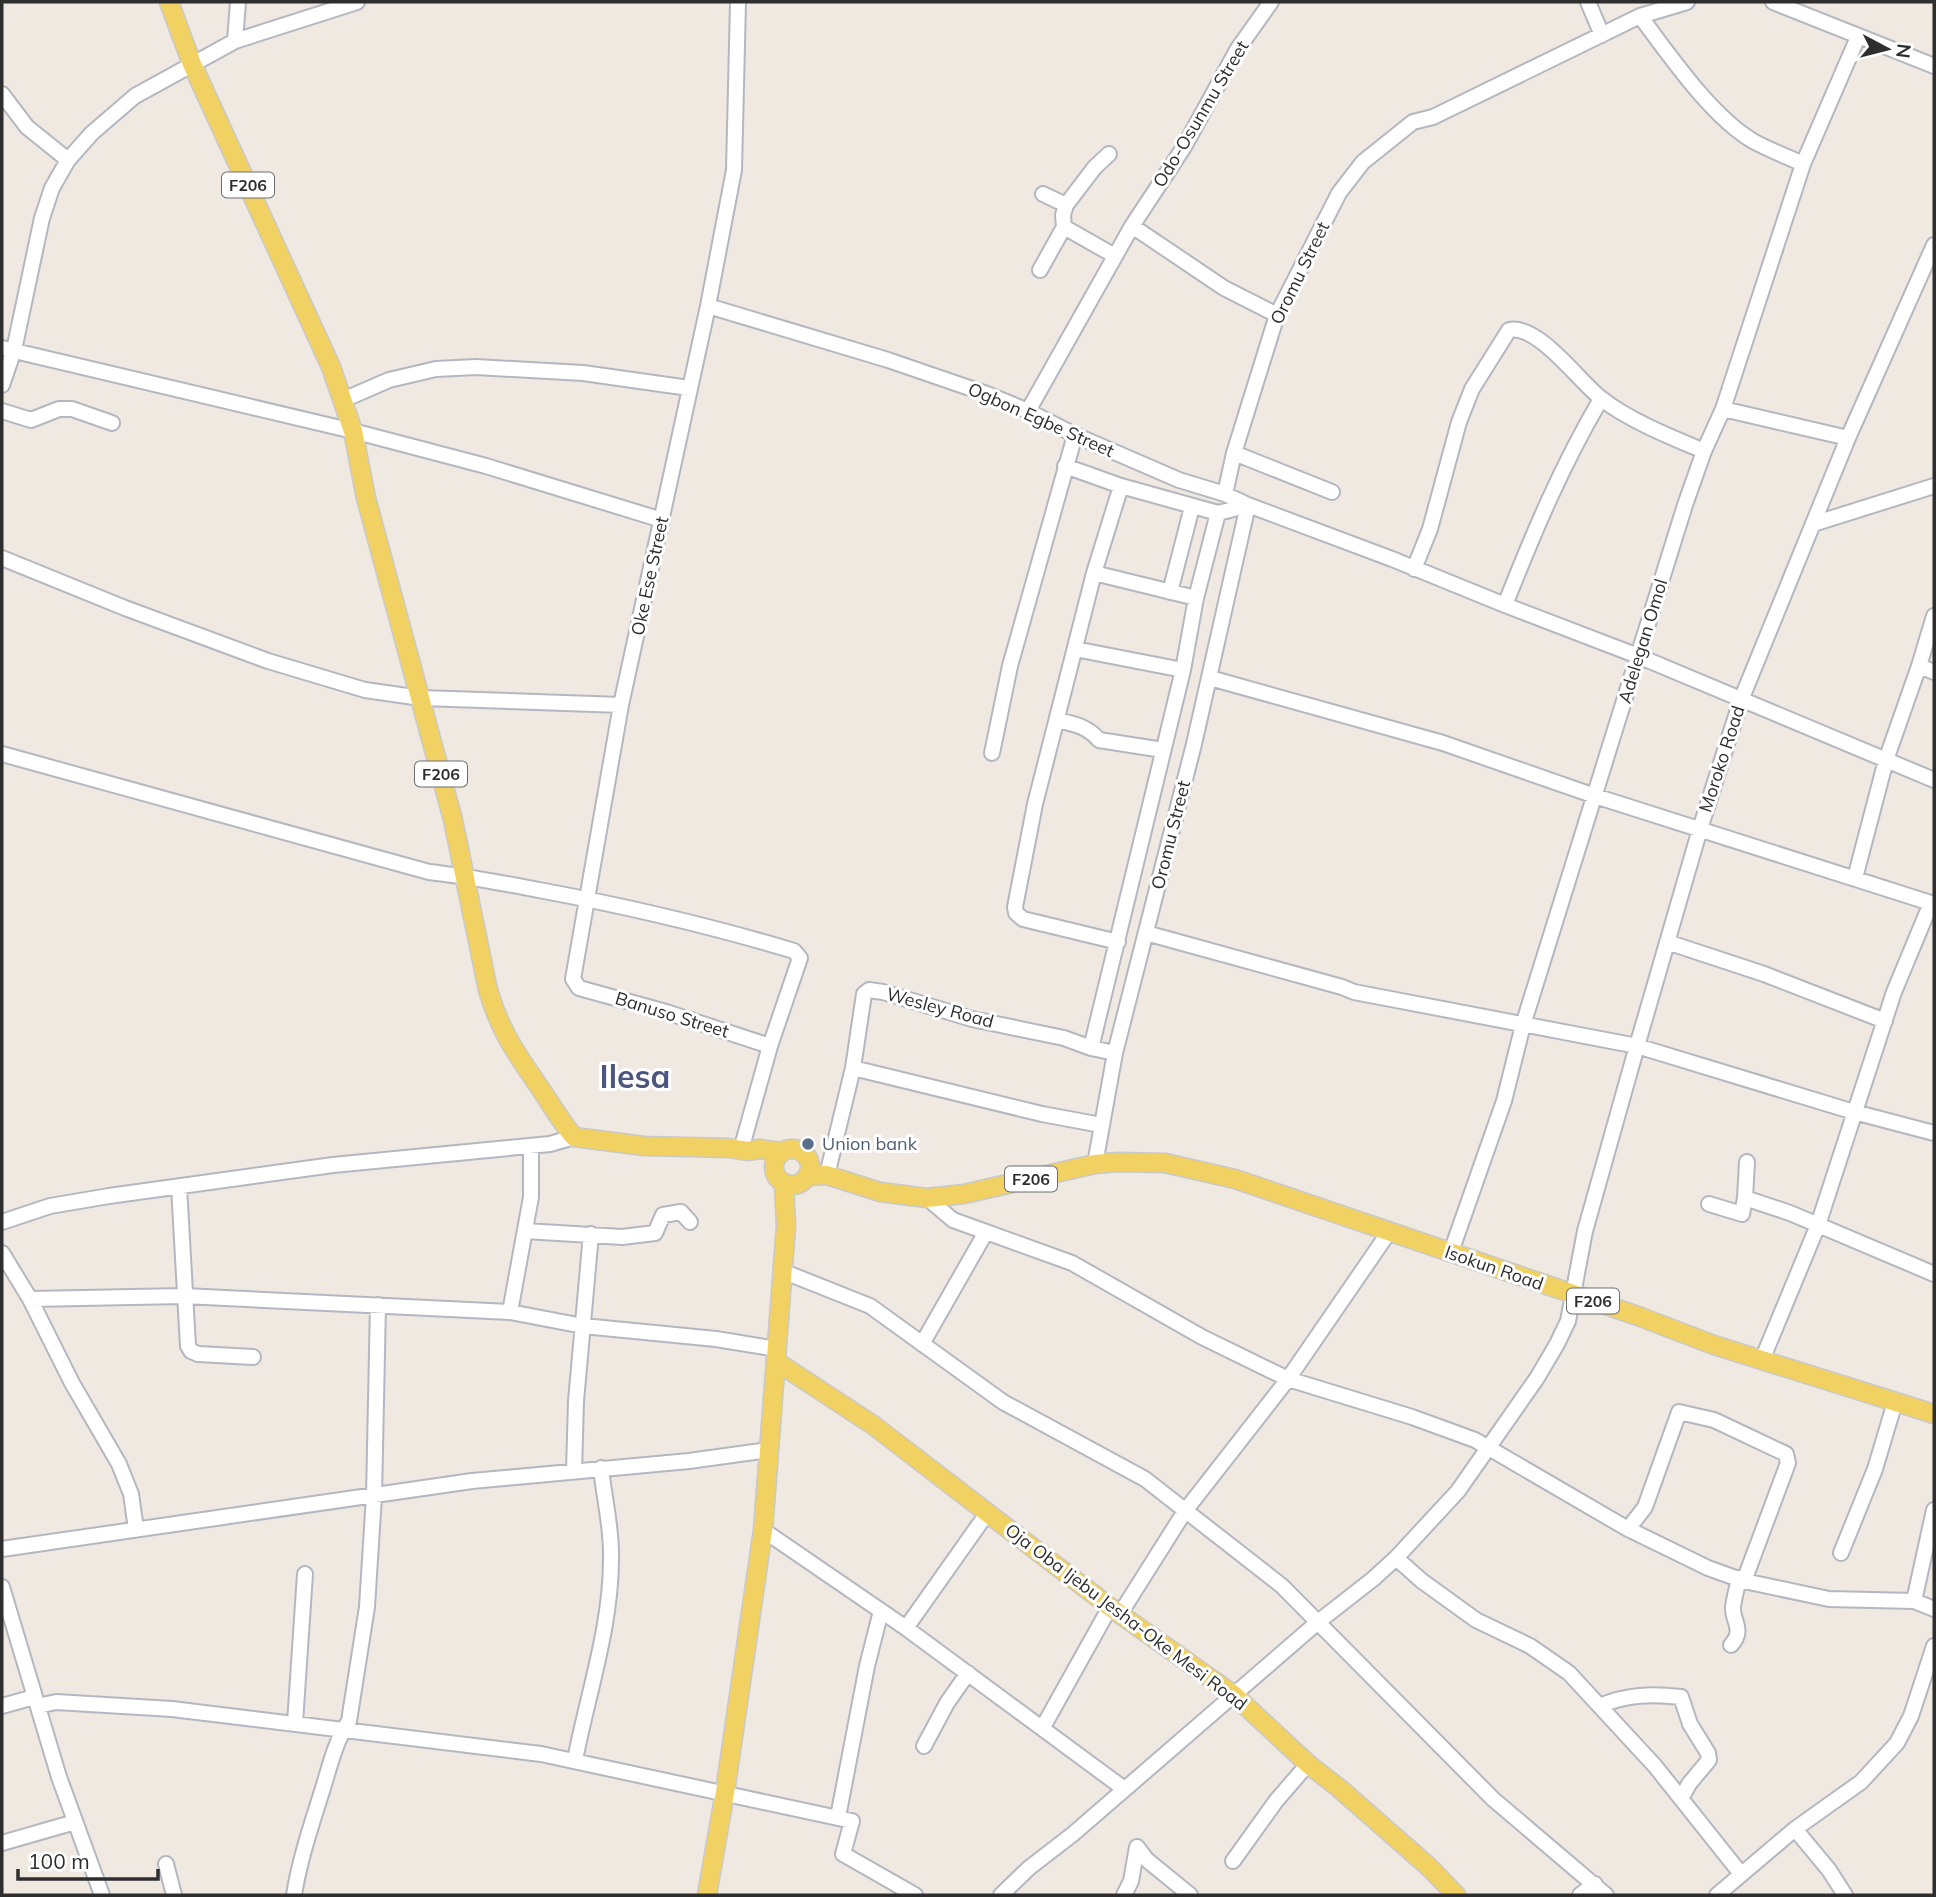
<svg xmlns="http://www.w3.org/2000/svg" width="1936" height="1897" viewBox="0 0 1936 1897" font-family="Mulish,sans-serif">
  <rect width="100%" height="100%" fill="#efe9e1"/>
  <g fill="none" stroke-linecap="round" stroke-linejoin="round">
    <!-- minor casing -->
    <g stroke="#b4b7c1" stroke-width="18">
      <path id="minor" d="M738,2L734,170L708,306L621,705L573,979L579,988L666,1012L770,1046
        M1588,2L1602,35
        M1773,2L1934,66
        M1640,16C1670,56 1711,116 1753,141C1769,150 1786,156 1803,164
        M235,41L238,2
        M2,94L27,127L68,160
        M1043,194L1066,205L1095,167L1109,154
        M1066,205L1063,215L1064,227L1115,256
        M1132,226L1224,288L1277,315
        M1040,270L1064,227
        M708,306L888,360L987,394L1028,411L1075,435L1179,480L1225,494L1248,505L1392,559L1505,605L1638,656L1934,780
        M2,348L353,431L486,466L662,520
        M2,385L14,350L42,218L52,188L68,160L92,133L135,96L235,41L357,2
        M343,400L389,380L436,369L476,367L583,373L689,388
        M1723,409L1848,438
        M2,411L31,420L59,409H72L112,423
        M1028,411L1132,226L1184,147L1237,50L1271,2
        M1234,453L1332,492
        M1065,466L1121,486L1218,513L1234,509L1241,502
        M1225,494L1234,453L1277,315L1339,193L1363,162L1413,122L1433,117L1640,16L1687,2
        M1813,524L1934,486
        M2,558L125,608L268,661L365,690L421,698L621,705
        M1414,569L1430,529L1459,422L1472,389L1509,330C1539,324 1580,383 1602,399C1628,420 1673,438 1704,451
        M1094,573L1196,598
        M1170,592L1192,507
        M1505,605C1533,534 1562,465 1601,399
        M1075,649L1183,670
        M1919,666L1934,672
        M1210,678L1443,743L1595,796L1934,904
        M1057,720C1074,724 1087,726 1099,740L1163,750
        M992,753L1010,666L1075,435
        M2,754L429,872C466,876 502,883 539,890C625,906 711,926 794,951L800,958L770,1046L741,1150
        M1855,878L1886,760L1919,666L1934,616
        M1146,933L1342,987L1354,992L1637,1046L1854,1112L1934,1133
        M1118,942L1023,919L1016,913L1015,907L1035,804L1094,573L1121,486
        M1667,942L1764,974L1885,1021
        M1091,1048L1183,670L1196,598L1218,513
        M853,1068L1042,1114L1101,1125
        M1747,1162L1745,1198L1790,1213L1934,1274
        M1095,1164L1115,1053L1194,744L1248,505
        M827,1175L853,1068L864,994L869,990L883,992L972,1019L1064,1038L1091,1048L1115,1053
        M179,1186L188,1346L191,1351L198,1354L253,1357
        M927,1198L953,1220L1072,1263L1202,1337L1288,1379L1412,1417L1475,1440L1628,1529L1708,1568L1744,1581L1829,1599L1914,1601L1934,1609
        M1709,1204L1742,1214L1745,1198
        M2,1222L50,1206L109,1196L333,1165L550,1144L574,1137
        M526,1231L622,1237L655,1233L663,1215L681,1212L690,1222
        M1451,1252L1504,1101L1523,1025L1685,505L1704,451L1723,409L1803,164L1858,37
        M2,1253L30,1299L72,1383L119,1464L131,1494L136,1529
        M782,1271L870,1306L1003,1402L1145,1479L1282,1586L1493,1799L1606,1895
        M30,1299L184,1296L510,1312L583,1326L716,1339L777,1349
        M510,1312L531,1197V1146
        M922,1344L986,1232
        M1762,1360L1818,1225L1894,992L1931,903
        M574,1471L576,1401L591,1234
        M1628,1529L1645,1507L1679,1412L1714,1420L1786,1454L1788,1463L1744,1581
        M763,1530L906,1628L1123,1788
        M2,1549L472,1481L689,1461L769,1450
        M1841,1553L1875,1469L1895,1402
        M1396,1558L1422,1581L1476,1620L1530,1646L1569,1673L1655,1766L1741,1874
        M2,1587L59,1777L102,1895
        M1914,1601L1934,1510
        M1120,1614L1185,1511L1288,1379L1389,1232
        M906,1628L988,1512
        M1731,1645C1745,1630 1732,1621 1733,1607C1734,1598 1737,1588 1739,1578
        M2,1706L34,1697
        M38,1706L56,1702L172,1709L541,1754L852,1821L843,1854L915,1895
        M1600,1706C1626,1694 1653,1694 1681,1697L1690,1724L1708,1753L1709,1760L1689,1784L1681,1799
        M295,1723L305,1574
        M1043,1727L1110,1607
        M924,1746L947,1703L968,1673
        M575,1760C588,1693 611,1627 611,1559C612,1528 604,1498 601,1468
        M838,1817L867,1666L881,1611
        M1795,1829L1829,1870L1845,1895
        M2,1843L75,1822
        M1137,1847L1147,1860L1190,1895
        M1233,1861L1276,1801L1308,1764
        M166,1864L174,1895
        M294,1895C300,1858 312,1823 323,1788C330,1765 336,1740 349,1721L367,1607L374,1496L378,1305
        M1001,1895L1029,1868L1073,1834L1318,1622L1373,1579L1396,1558L1458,1491L1537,1378L1557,1344L1568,1321L1585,1231L1637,1046L1700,829L1741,700L1848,438L1934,245
        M1124,1895L1131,1881L1137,1847
        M1580,1895L1595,1884
        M1717,1895L1795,1829L1861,1782L1897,1743L1911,1716L1934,1646"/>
    </g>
    <!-- major casing -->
    <g stroke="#c9c9c9" stroke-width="21">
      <path id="major" d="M169,2L192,64L331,367L353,431L366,498L453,820L488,990C502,1037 520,1058 546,1097C555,1111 563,1124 574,1137L644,1146L729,1148L747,1151L760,1149L782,1152
        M774 1167a18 18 0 1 1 36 0a18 18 0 1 1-36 0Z
        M807,1176L827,1175L880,1192L927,1198L964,1194L1095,1164L1118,1162L1165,1163L1235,1179L1638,1316L1714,1345L1934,1414
        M777,1362L873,1425L1110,1607L1234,1695L1308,1764L1339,1788L1429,1867L1456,1895
        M707,1895L725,1792L763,1530L786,1226L784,1183"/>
    </g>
    <!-- minor -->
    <use href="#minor" stroke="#fff" stroke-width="14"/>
    <!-- major -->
    <use href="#major" stroke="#f2d163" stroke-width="18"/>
  </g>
  <!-- markers -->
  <circle fill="#5c6f8a" stroke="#fff" stroke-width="2.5" cx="808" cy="1144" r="7"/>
  <g text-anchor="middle" stroke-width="6" stroke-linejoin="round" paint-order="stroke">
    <!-- shield labels -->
    <g fill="#fff" stroke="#6d6d6d" stroke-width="2">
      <rect x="222" y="172.5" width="52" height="25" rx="5"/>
      <rect x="415" y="761.5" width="52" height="25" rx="5"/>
      <rect x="1005" y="1166.5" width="52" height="25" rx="5"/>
      <rect x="1567" y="1288.5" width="52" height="25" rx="5"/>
    </g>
    <g font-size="16" font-weight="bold" fill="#2e2e2e">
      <text x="248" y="191">F206</text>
      <text x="441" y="780">F206</text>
      <text x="1031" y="1185">F206</text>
      <text x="1593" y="1307">F206</text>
    </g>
    <!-- street labels -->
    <g font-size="18" fill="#2e2e2e" stroke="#fff">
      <text transform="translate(1201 114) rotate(-59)" y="6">Odo-Osunmu Street</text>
      <text transform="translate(1300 273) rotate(-64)" y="6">Oromu Street</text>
      <text transform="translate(1041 420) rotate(24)" y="6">Ogbon Egbe Street</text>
      <text transform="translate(650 576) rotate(-78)" y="6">Oke Ese Street</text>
      <text transform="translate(1643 641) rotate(-73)" y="6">Adelegan Omol</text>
      <text transform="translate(1722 759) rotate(-72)" y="6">Moroko Road</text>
      <text transform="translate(1171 835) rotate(-76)" y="6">Oromu Street</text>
      <text transform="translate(940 1008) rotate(15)" y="6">Wesley Road</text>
      <text transform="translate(672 1015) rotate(17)" y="6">Banuso Street</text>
      <text transform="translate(1494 1268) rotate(19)" y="6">Isokun Road</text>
      <text transform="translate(1126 1617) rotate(37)" y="6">Oja Oba Ijebu Jesha-Oke Mesi Road</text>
    </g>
    <!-- service labels -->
    <g font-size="18" fill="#4e5e75" stroke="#fff" text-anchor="start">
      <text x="822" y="1150">Union bank</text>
    </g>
    <!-- town labels -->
    <g font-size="32" font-weight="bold" fill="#4d5680" stroke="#fff">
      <text x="635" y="1088">Ilesa</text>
    </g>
  </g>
  <!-- border -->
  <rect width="1936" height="1897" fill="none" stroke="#2e2e2e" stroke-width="7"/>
  <!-- north arrow -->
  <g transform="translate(1887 49) rotate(97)" stroke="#ffffff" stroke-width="5" paint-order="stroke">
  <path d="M0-5L12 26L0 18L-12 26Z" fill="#2e2e2e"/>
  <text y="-10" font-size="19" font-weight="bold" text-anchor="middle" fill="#2e2e2e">N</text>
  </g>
  <!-- scale -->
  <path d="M18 1869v10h140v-10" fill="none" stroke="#2e2e2e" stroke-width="3.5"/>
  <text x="28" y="1869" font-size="21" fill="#2e2e2e" stroke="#ffffff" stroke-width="5" paint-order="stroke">100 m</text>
</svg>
